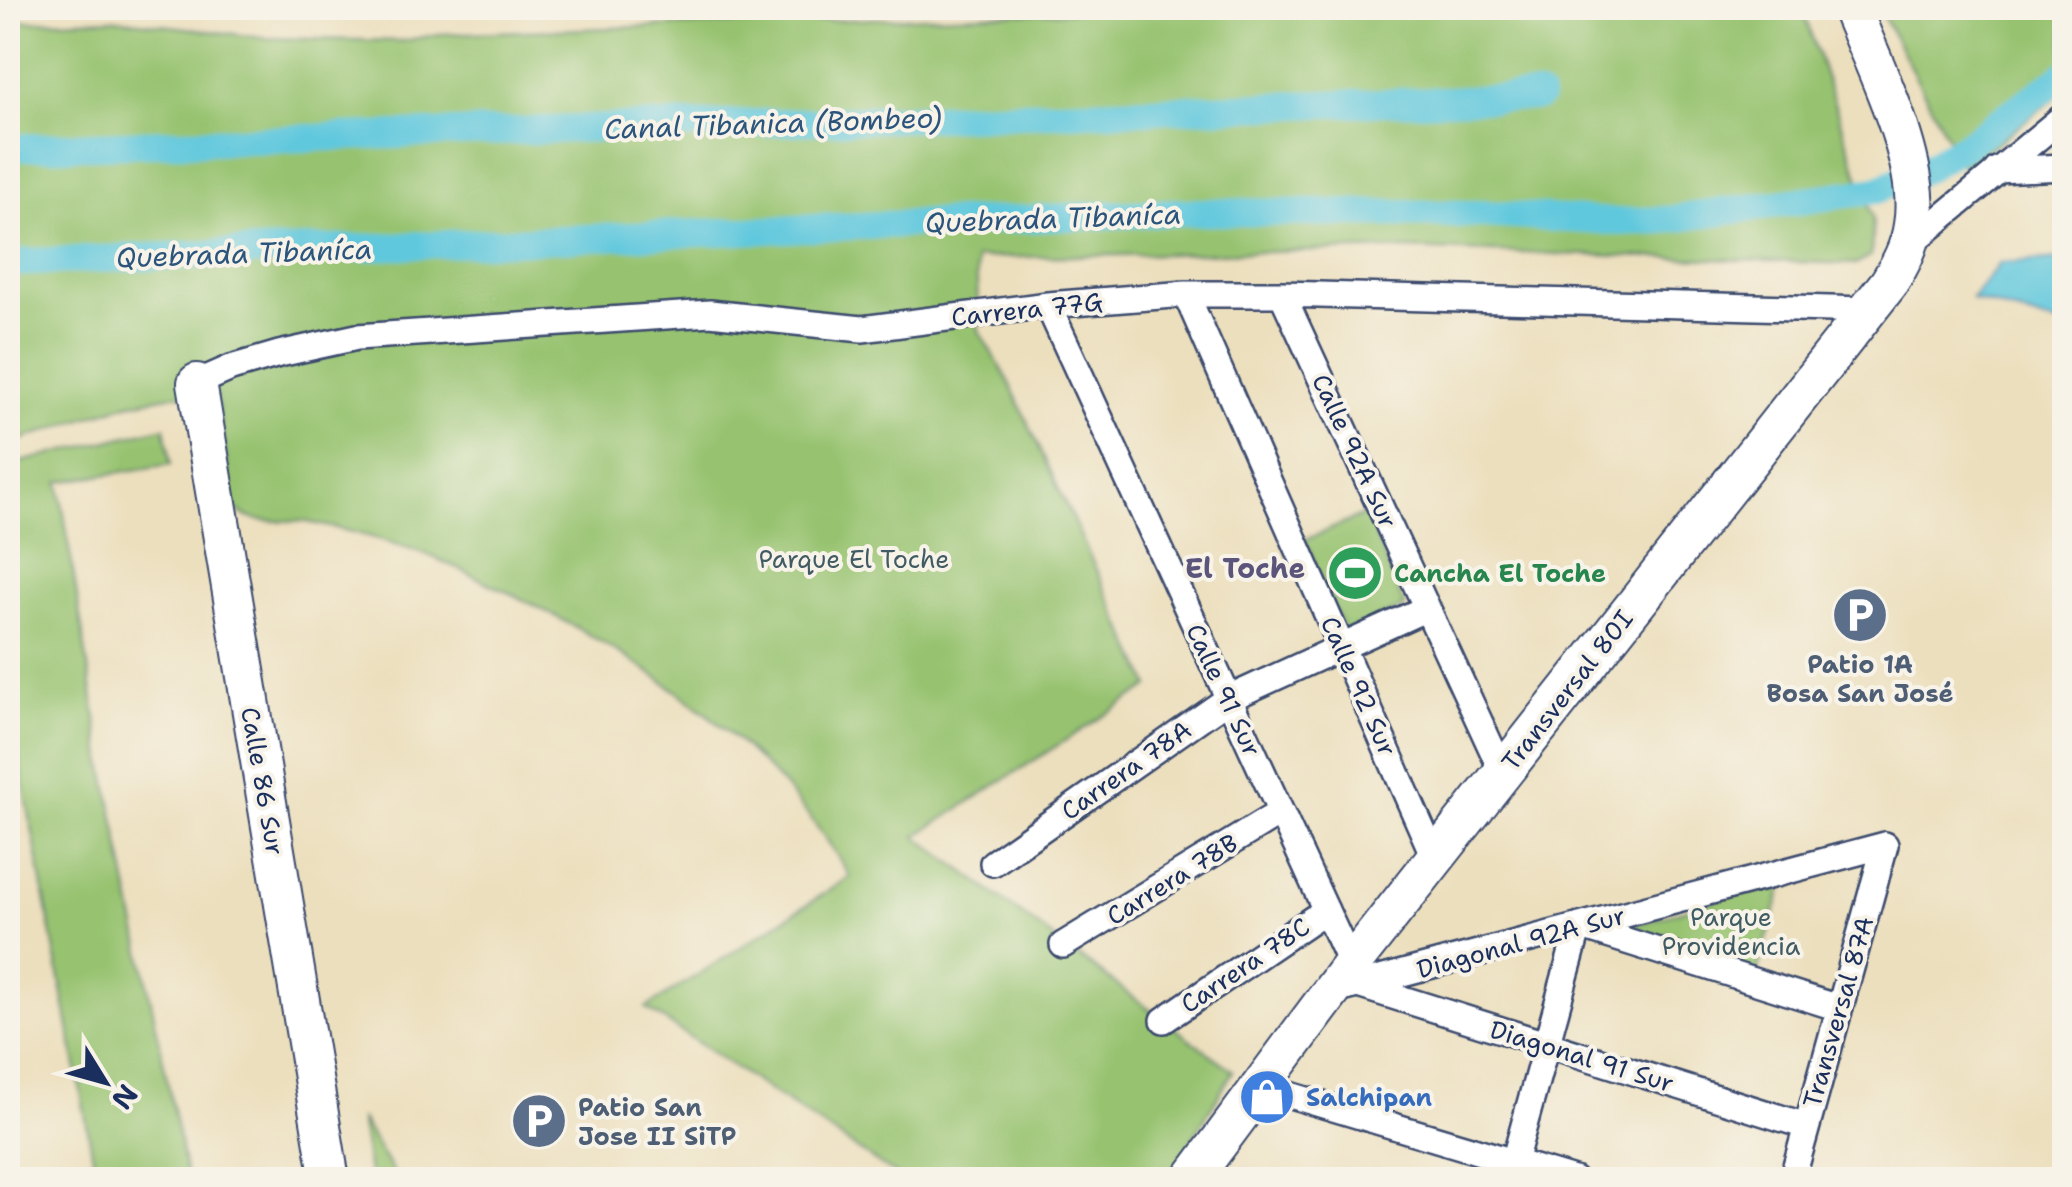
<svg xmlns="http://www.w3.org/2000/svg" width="2072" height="1187" viewBox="0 0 2072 1187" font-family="'Shantell Sans',sans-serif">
  <rect width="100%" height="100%" fill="#f7f3e8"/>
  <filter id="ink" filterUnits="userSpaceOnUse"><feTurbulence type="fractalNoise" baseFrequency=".01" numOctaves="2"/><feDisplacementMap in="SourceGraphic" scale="20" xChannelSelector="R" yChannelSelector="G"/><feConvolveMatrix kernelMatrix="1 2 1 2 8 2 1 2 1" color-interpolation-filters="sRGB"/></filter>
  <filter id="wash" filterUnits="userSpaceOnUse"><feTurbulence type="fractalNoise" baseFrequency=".0048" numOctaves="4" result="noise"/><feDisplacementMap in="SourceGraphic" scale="40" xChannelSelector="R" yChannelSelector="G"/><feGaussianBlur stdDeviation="2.25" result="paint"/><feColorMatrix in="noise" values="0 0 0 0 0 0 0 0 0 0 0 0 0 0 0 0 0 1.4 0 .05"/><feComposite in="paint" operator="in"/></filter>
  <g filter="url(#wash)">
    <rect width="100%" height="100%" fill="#ecdfbd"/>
    <!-- green -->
    <path fill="#97c370" stroke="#597967" stroke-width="2.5" d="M1182,8H1802L1873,219L1871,256L1857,264L1405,249L976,258L979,331L1009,382L1150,686L916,836L1233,1071L1169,1179H902L646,1008L850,877C772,739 624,645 484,581C462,571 439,558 415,550C382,539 346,530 312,523C283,516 259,530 234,508L216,394L174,395L127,404L8,444V22L116,19L265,38L403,41L439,34Z
      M1879,8H2064V91L1964,168Z
      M165,427L171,464L59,482L103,763L187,1179H97L8,699V465Z
      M1366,514L1405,607L1344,632L1305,540Z
      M1785,879L1756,975L1608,933Z
      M360,1118L397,1179H370Z"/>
    <!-- water -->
    <path fill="#60c8dd" stroke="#3e7c9e" stroke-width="2.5" d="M2064,259V326L1972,299L2000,263Z"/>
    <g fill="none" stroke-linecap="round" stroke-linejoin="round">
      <!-- canal -->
      <path stroke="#60c8dd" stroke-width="28" d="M8,148L1539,97
        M8,263L1182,212L1481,214L1618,222L1665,220L1877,190L1923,170L1970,142L2064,75"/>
    </g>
  </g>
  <g filter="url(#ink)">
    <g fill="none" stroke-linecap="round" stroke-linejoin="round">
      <!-- street casing -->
      <g stroke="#3a496c" stroke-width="30">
        <path id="street" d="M1997,170L2064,167
          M1908,246L2064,116
          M1186,294L1435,859
          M1282,294L1503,773
          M1048,305L1351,965
          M197,383L231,368L279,354L357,337L710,313L862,329L1048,305L1186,294H1282L1867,310
          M993,863L1228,699L1427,608
          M1063,945L1281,812
          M1358,985L1806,1126
          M1331,992L1885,845
          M1164,1020L1326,910
          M1260,1086L1574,1180
          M1509,1180L1579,926L1839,1008
          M1792,1180L1885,845"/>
      </g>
      <!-- secondary casing -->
      <g stroke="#3a496c" stroke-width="42">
        <path id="secondary" d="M197,383L330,1180
          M1191,1180L1351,965L1889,283C1900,265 1910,247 1913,225C1924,163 1874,66 1851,8"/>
      </g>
      <!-- street -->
      <use href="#street" stroke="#fff" stroke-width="25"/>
      <!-- secondary -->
      <use href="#secondary" stroke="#fff" stroke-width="38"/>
    </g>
  </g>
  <!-- icons -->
  <defs>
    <g id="stadium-disc" transform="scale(2.875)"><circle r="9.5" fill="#2e9e5b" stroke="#f7f3e8"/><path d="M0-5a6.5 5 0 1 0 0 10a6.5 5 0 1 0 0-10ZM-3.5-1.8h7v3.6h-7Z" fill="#fff"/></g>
    <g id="parking-disc" transform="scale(2.875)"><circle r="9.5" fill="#5c6f8a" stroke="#f7f3e8"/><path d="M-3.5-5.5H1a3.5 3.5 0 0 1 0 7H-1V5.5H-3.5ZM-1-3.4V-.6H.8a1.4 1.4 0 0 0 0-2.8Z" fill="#fff"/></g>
    <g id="shop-disc" transform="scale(2.875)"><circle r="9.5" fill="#3f7fe0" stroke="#f7f3e8"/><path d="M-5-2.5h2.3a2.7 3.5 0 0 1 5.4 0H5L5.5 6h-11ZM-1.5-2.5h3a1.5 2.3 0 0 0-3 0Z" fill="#fff"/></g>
  </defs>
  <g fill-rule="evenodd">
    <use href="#stadium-disc" x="1355" y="573"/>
    <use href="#parking-disc" x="1860" y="615"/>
    <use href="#shop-disc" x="1267" y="1097"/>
    <use href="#parking-disc" x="539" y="1121"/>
  </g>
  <g text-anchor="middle" stroke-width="8" stroke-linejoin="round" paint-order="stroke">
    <!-- street labels -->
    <g font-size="25" fill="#1b2f5e" stroke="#f7f3e8">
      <text transform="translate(1027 309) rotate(-6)" y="9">Carrera 77G</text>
      <text transform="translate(1355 451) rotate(65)" y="9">Calle 92A Sur</text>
      <text transform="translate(1359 686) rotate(66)" y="9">Calle 92 Sur</text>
      <text transform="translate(1224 690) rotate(65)" y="9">Calle 91 Sur</text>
      <text transform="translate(1567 690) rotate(-52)" y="9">Transversal 80I</text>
      <text transform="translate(1126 770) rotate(-35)" y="9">Carrera 78A</text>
      <text transform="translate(263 781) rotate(80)" y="9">Calle 86 Sur</text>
      <text transform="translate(1172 879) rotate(-32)" y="9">Carrera 78B</text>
      <text transform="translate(1521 942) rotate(-15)" y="9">Diagonal 92A Sur</text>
      <text transform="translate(1245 965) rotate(-34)" y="9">Carrera 78C</text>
      <text transform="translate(1838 1012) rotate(-74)" y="9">Transversal 87A</text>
      <text transform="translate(1582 1056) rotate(17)" y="9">Diagonal 91 Sur</text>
    </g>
    <!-- park labels -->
    <g font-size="25" fill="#405b63" stroke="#f7f3e8">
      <text x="854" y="568">Parque El Toche</text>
      <text x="1731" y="926">Parque<tspan x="1731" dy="29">Providencia</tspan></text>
    </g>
    <!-- leisure labels -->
    <g font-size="25" font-weight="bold" fill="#27864d" stroke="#f7f3e8" text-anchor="start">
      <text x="1394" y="582">Cancha El Toche</text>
    </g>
    <!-- service labels -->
    <g font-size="25" font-weight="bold" fill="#4e5e75" stroke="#f7f3e8">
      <text x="1860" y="673">Patio 1A<tspan x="1860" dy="29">Bosa San José</tspan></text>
      <text x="578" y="1116" text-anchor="start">Patio San<tspan x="578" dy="29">Jose II SiTP</tspan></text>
    </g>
    <!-- shop labels -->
    <g font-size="25" font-weight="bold" fill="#366cbe" stroke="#f7f3e8" text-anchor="start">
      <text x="1306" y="1106">Salchipan</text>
    </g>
    <!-- water labels -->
    <g font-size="28" font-style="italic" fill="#2c557e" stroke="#f7f3e8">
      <text transform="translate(773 123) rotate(-2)" y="10">Canal Tibanica (Bombeo)</text>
      <text transform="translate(1053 218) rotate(-2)" y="10">Quebrada Tibaníca</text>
      <text transform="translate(244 253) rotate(-2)" y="10">Quebrada Tibaníca</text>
    </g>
    <!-- neighbourhood labels -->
    <g font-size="28" font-weight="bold" fill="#5b547b" stroke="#f7f3e8">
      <text x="1245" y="578">El Toche</text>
    </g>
  </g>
  <!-- margin -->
  <rect width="2072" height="1187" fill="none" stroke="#f7f3e8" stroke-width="40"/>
  <!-- north arrow -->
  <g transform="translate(105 1082) rotate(127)" stroke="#f7f3e8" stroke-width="8" paint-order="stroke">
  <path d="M0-8L18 38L0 25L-18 38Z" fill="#1b2f5e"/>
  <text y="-15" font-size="28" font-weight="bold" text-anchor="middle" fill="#1b2f5e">N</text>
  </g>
</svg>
